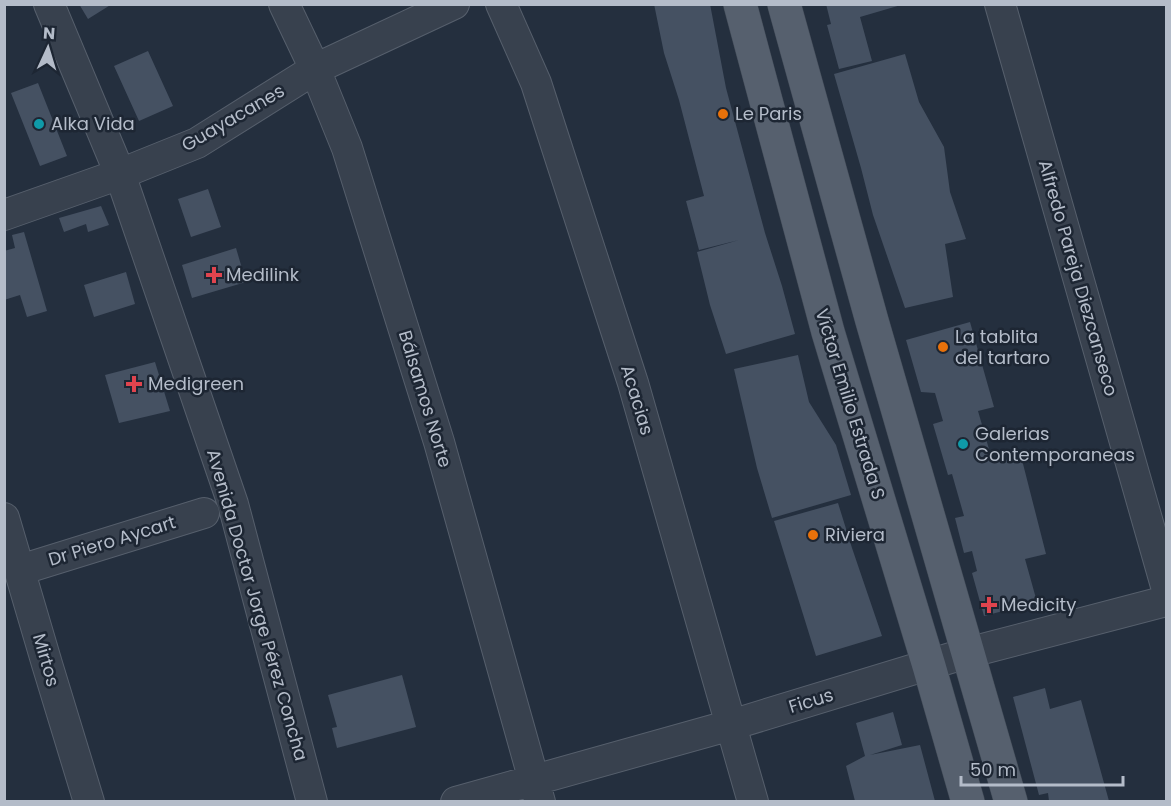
<svg xmlns="http://www.w3.org/2000/svg" width="1171" height="806" viewBox="0 0 1171 806" font-family="Poppins,sans-serif">
  <rect width="100%" height="100%" fill="#242f3e"/>
  <!-- building -->
  <path fill="#455162" d="M79,4H112L88,19Z
    M654,4H710L726,88L765,233L782,286L795,334L726,354L710,305L697,252L739,240L699,250L686,201L704,196L679,100L664,53Z
    M826,4H901V5L860,17L872,61L839,69L827,25L831,24Z
    M148,51L173,106L139,121L114,66Z
    M905,54L919,102L944,147L950,192L966,239L945,244L953,297L905,308L873,215L861,168L834,74Z
    M38,83L67,156L40,166L11,93Z
    M208,189L221,227L191,237L178,199Z
    M101,206L109,225L88,232L86,224L64,232L59,218Z
    M24,232L47,311L27,317L20,295L4,300V251L15,248L12,235Z
    M236,248L246,282L192,298L182,265Z
    M126,272L135,304L94,317L84,285Z
    M970,322L994,407L978,411L993,463L1021,456L1046,554L1025,559L1037,602L984,616L972,573L977,571L972,551L964,553L955,518L964,516L952,474L948,475L933,424L943,421L935,393L921,392L906,340Z
    M798,355L809,402L836,445L851,495L772,518L757,468L734,369Z
    M155,362L170,411L119,423L105,375Z
    M838,503L852,548L882,636L816,656L774,521Z
    M402,675L416,727L337,748L332,728L337,727L328,695Z
    M1045,688L1050,709L1081,700L1109,801H1049L1048,793L1039,795L1013,697Z
    M893,712L902,745L870,755L920,745L935,801H855L846,766L865,756L856,723Z"/>
  <g fill="none" stroke-linecap="round" stroke-linejoin="round">
    <!-- minor casing -->
    <g stroke="#565f6c" stroke-width="32">
      <path id="minor" d="M49,4L120,174L233,504L312,802
        M284,4L315,69L347,148L439,442L540,802
        M501,4L536,83L633,383L753,802
        M1000,4L1166,586
        M4,215L120,174L197,143L315,69L454,4
        M4,518L47,664L89,802
        M20,570L204,513
        M456,802L731,725L967,653L1166,601"/>
    </g>
    <!-- major casing -->
    <g stroke="#414a57" stroke-width="34">
      <path id="major" d="M740,4L828,332L929,666L968,802
        M784,4L872,321L1011,802"/>
    </g>
    <!-- minor -->
    <use href="#minor" stroke="#38414e" stroke-width="30"/>
    <!-- major -->
    <use href="#major" stroke="#56606e" stroke-width="33"/>
  </g>
  <!-- markers -->
  <g fill="#e8710a" stroke="#1d2633" stroke-width="2">
    <circle cx="723" cy="114" r="6"/>
    <circle cx="943" cy="347" r="6"/>
    <circle cx="813" cy="535" r="6"/>
  </g>
  <g fill="#0f9aa8" stroke="#1d2633" stroke-width="2">
    <circle cx="39" cy="124" r="6"/>
    <circle cx="963" cy="444" r="6"/>
  </g>
  <g fill="#e0444e" stroke="#1d2633" stroke-width="2">
    <path d="M211 266h6v6h6v6h-6v6h-6v-6h-6v-6h6z"/>
    <path d="M131 375h6v6h6v6h-6v6h-6v-6h-6v-6h6z"/>
    <path d="M986 596h6v6h6v6h-6v6h-6v-6h-6v-6h6z"/>
  </g>
  <g text-anchor="middle" stroke-width="5" stroke-linejoin="round" paint-order="stroke">
    <!-- poi labels -->
    <g font-size="18" fill="#b4bcc9" stroke="#1d2633" text-anchor="start">
      <text x="735" y="120">Le Paris</text>
      <text x="51" y="130">Alka Vida</text>
      <text x="226" y="281">Medilink</text>
      <text x="955" y="343">La tablita<tspan x="955" dy="21">del tartaro</tspan></text>
      <text x="148" y="390">Medigreen</text>
      <text x="975" y="440">Galerias<tspan x="975" dy="21">Contemporaneas</tspan></text>
      <text x="825" y="541">Riviera</text>
      <text x="1001" y="611">Medicity</text>
    </g>
    <!-- street labels -->
    <g font-size="18" fill="#b4bcc9" stroke="#1d2633">
      <text transform="translate(233 118) rotate(-30)" y="6">Guayacanes</text>
      <text transform="translate(1078 278) rotate(74)" y="6">Alfredo Pareja Diezcanseco</text>
      <text transform="translate(425 399) rotate(73)" y="6">Bálsamos Norte</text>
      <text transform="translate(637 400) rotate(73)" y="6">Acacias</text>
      <text transform="translate(850 404) rotate(73)" y="6">Víctor Emilio Estrada S</text>
      <text transform="translate(112 541) rotate(-17)" y="6">Dr Piero Aycart</text>
      <text transform="translate(257 605) rotate(74)" y="6">Avenida Doctor Jorge Pérez Concha</text>
      <text transform="translate(46 660) rotate(74)" y="6">Mirtos</text>
      <text transform="translate(811 701) rotate(-17)" y="6">Ficus</text>
    </g>
  </g>
  <!-- border -->
  <rect width="1171" height="806" fill="none" stroke="#b4bcc9" stroke-width="12"/>
  <!-- north arrow -->
  <g transform="translate(48 48) rotate(4)" stroke="#1d2633" stroke-width="4.5" paint-order="stroke">
  <path d="M0-4.5L10 22L0 15L-10 22Z" fill="#b4bcc9"/>
  <text y="-9" font-size="16" font-weight="bold" text-anchor="middle" fill="#b4bcc9">N</text>
  </g>
  <!-- scale -->
  <path d="M961 776v9h162v-9" fill="none" stroke="#b4bcc9" stroke-width="3"/>
  <text x="970" y="776" font-size="18" fill="#b4bcc9" stroke="#1d2633" stroke-width="4.5" paint-order="stroke">50 m</text>
</svg>
